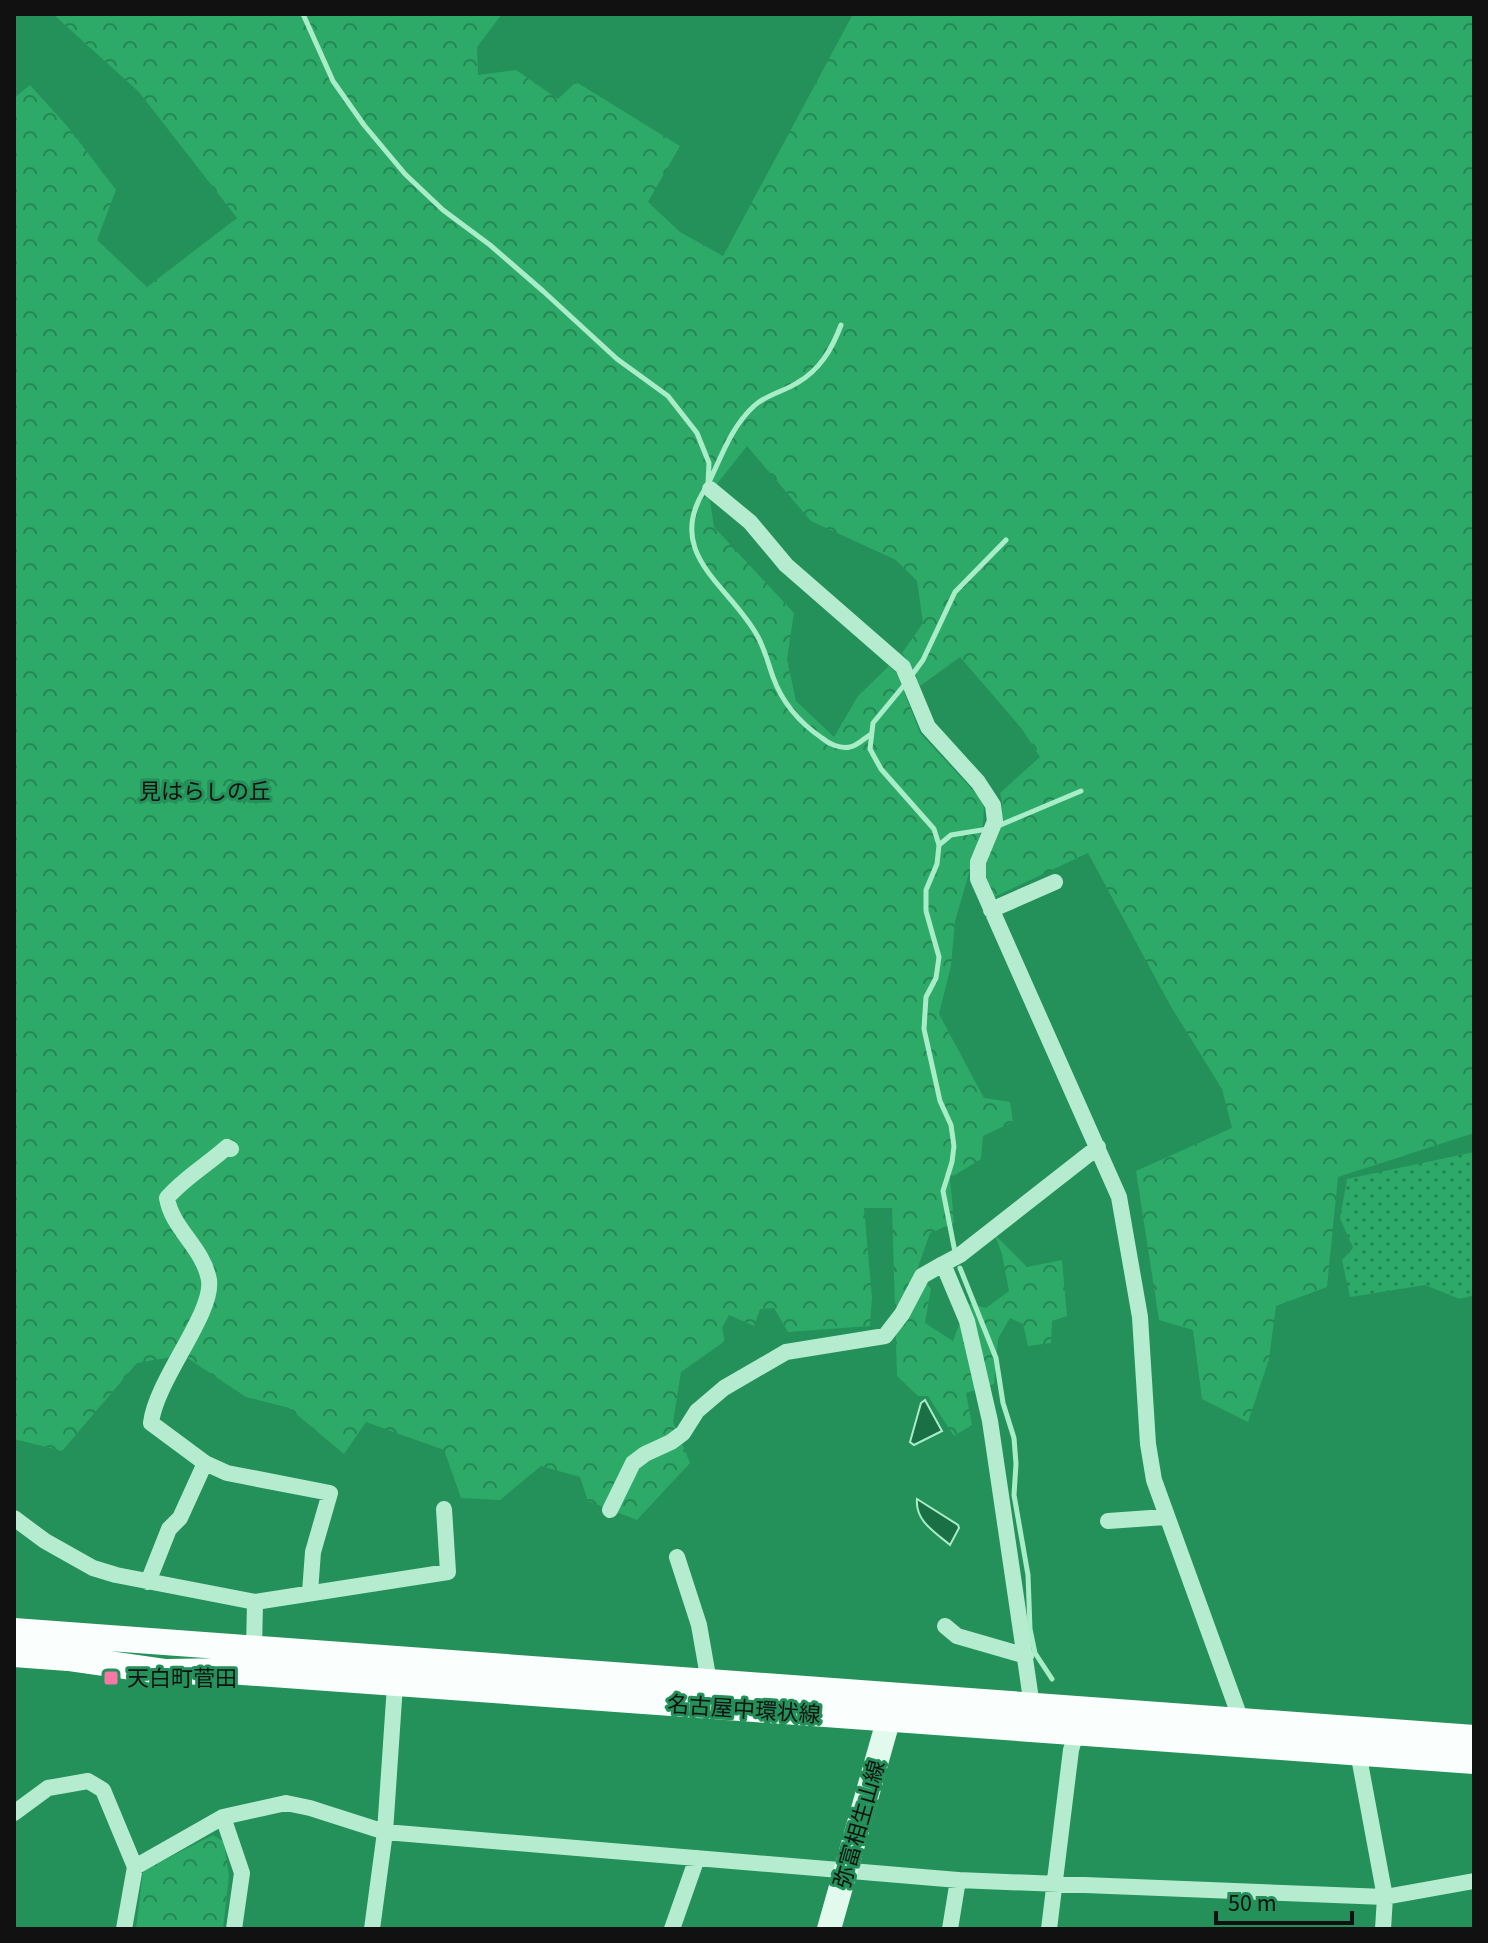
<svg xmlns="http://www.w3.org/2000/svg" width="1488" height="1943" viewBox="0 0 1488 1943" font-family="'Source Sans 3','Noto Sans JP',sans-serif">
  <defs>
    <pattern id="grass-dots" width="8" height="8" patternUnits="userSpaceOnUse" patternTransform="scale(2)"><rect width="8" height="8" fill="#2da968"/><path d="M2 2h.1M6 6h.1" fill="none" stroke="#258854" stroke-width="1.8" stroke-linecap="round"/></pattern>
    <pattern id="forest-crowns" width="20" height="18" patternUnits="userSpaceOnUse" patternTransform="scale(2)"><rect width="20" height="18" fill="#2da968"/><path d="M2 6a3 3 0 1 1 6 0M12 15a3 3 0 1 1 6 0" fill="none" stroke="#258854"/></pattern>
  </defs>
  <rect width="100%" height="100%" fill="#239159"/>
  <!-- grass -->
  <path fill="url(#grass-dots)" d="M1474,1152V1295L1460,1299L1425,1285L1350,1297L1342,1260L1353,1248L1340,1218L1347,1179Z"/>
  <!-- forest -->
  <path fill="url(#forest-crowns)" d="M53,14H502L477,47L478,75L516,70L558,99L576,82L680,146L648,202L680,232L723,256L853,14H1474V1133L1338,1177L1327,1287L1276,1306L1269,1359L1248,1422L1202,1399L1193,1330L1159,1320L1136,1171L1232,1128L1222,1089L1170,1005L1088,853L994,897C991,889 986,881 986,873C985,844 1010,823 1000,793L1040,757L1022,729L960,657L920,686L912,667L902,653L923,623L917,581L896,560L811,521L747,446L709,494L714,527L794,613L787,659L796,701L834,737L858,696L889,666L897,674L920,733L979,797L984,807L983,825L955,921L951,966L939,1014L984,1098L1010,1102L1013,1122L983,1136L981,1159L950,1178L954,1223L930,1233L917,1270L931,1289L925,1323L953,1341L967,1303L986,1308L1009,1291L1002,1254L995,1235L1027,1267L1062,1260L1067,1316L1052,1321L1051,1343L1028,1346L1023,1324L1010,1318L998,1339L994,1384L966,1393L972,1425L954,1436L928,1396H918L897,1376L892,1208H864L872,1297L870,1326L788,1332L774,1308L760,1309L754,1326L729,1315L722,1328L725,1341L681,1372L673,1422L690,1463L637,1520L588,1501L580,1477L541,1466L500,1500L461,1498L444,1450L366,1422L344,1454L289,1408L246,1397L183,1355L137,1363L62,1451L14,1439V98L30,85L68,127L116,190L97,240L147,287L237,218L139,92Z
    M213,1835L224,1842L229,1876L223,1929H136L143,1871Z"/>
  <!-- water -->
  <path fill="#197044" stroke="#a9edc8" stroke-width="2" d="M925,1400L942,1431L914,1445L910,1442L921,1403Z
    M917,1499L958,1525L959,1528L950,1545C935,1532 915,1521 917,1499Z"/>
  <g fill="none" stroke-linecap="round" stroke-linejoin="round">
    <!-- stream -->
    <path stroke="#a9edc8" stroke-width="5" d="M303,14L333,81L364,125L405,174L443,210L490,245L543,291L617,359L668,396L697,433L709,463L708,484
      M710,480C722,455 732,426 754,406C767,394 783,392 797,383C820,370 832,349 841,325
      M705,489C663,555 731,586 758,637C765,650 768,663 773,677C782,702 800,723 822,738C829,744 840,749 850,747C857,746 865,738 871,734
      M912,675L923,660L955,592L1006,540
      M906,683L873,723L870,749L881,769L934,829L939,845L937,864L926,890V911L939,957L936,978L926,997L924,1029L940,1101L951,1125L954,1146L952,1162L943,1191L955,1252
      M998,826L1081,791
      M939,845L951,835L988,829
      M960,1268L996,1358L1003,1403L1014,1438L1016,1464L1014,1495L1028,1575L1030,1629L1035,1653L1052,1679"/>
    <!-- street -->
    <path stroke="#b5eccf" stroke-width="16" d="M710,489L750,522L786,565L903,667L928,727L978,782L993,805L995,821L978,862V879L1119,1197L1140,1317L1148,1444L1154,1480L1242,1723
      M991,910L1055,882
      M231,1149L227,1147C207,1165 184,1178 167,1198C172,1229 203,1247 209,1280C214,1313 156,1380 151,1423L205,1463L227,1473L330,1493L313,1552L310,1592
      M610,1510L633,1463L645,1454L671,1442L683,1433L697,1411L724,1388L786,1352L885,1336L902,1314L922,1276L943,1264
      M14,1518L45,1541L93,1568L116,1575L255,1602L254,1650
      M1108,1521L1165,1517
      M677,1557L699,1625L709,1682
      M148,1582L169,1529L180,1518L205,1463
      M255,1602L448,1572L444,1509
      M945,1626L957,1636L1026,1656
      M395,1685L385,1832L958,1880L1385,1897L1474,1881
      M1032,1706L990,1421L967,1321L943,1264L960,1255L1098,1147
      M1358,1752L1385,1897L1383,1929
      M14,1813L48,1788L88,1781L103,1790L135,1867L124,1929
      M223,1817L242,1873L234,1929
      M135,1867L223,1817L286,1803L310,1808L385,1832L372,1929
      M672,1929L697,1858
      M950,1929L958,1880
      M1049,1929L1071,1750L1076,1733"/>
    <!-- secondary -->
    <path stroke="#e1faed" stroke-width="24" d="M829,1929L894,1700"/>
    <!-- primary -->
    <path stroke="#fafffd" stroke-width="26" d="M14,1631L1474,1738
      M14,1654L68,1658L166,1672L229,1671L1474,1761"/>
  </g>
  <!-- markers -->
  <rect fill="#f778a6" stroke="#239159" stroke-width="3" x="103" y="1670" width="16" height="16" rx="4"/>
  <g text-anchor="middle" stroke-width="6" stroke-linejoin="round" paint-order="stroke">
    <!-- park labels -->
    <g font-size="22" fill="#111" stroke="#239159">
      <text x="205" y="799">見はらしの丘</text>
    </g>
    <!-- poi labels -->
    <g font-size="22" fill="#111" stroke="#239159" text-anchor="start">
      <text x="127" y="1686">天白町菅田</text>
    </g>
    <!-- street labels -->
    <g font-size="22" fill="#111" stroke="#239159">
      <text transform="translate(744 1709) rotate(4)" y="8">名古屋中環状線</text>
      <text transform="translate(859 1824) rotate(-74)" y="8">弥富相生山線</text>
    </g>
  </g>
  <!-- border -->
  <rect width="1488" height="1943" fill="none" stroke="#111111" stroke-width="32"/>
  <!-- scale -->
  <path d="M1216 1911v12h136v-12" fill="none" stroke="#111111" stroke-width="4"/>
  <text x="1228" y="1911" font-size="24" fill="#111111" stroke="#239159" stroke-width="6" paint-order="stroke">50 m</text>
</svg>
